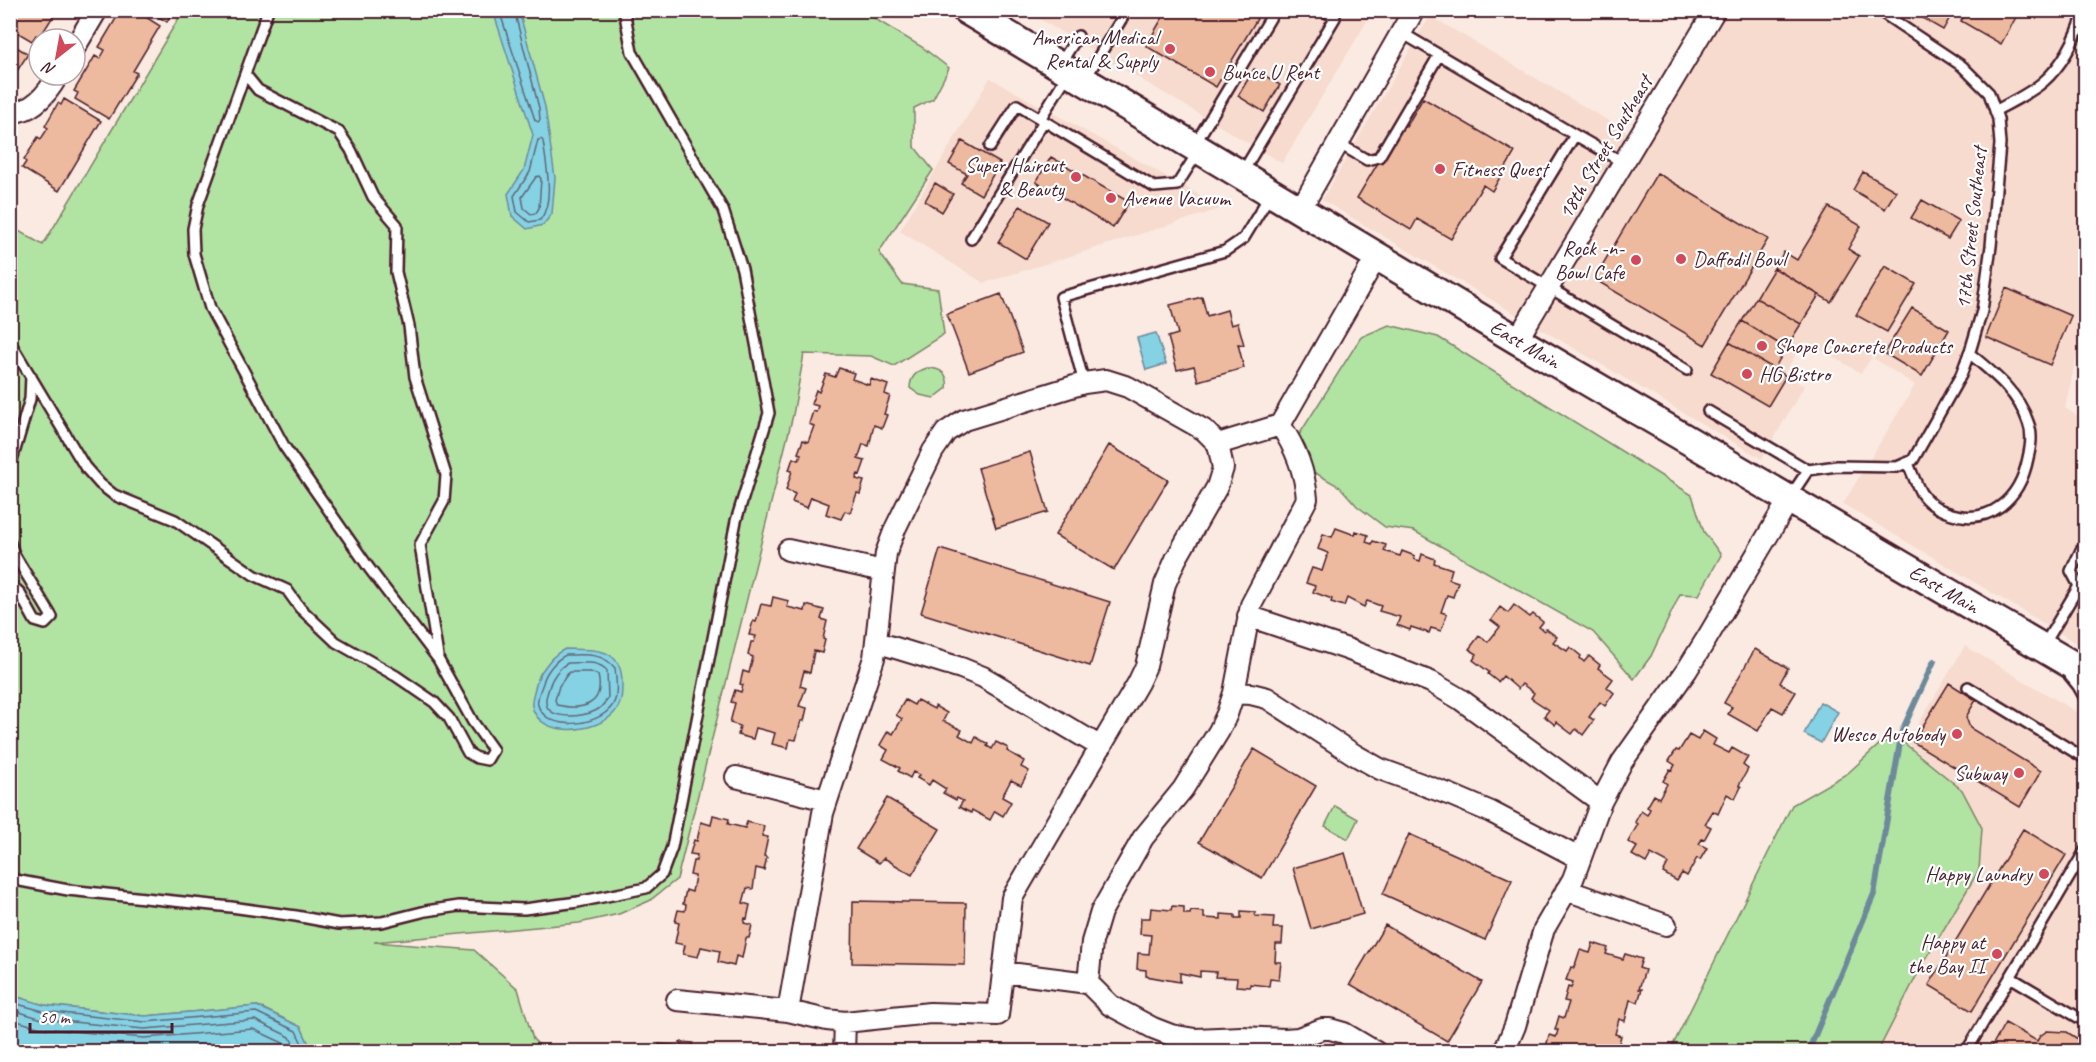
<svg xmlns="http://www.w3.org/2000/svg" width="2096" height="1062" viewBox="0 0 2096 1062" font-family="Caveat,sans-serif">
  <rect width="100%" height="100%" fill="#faeae2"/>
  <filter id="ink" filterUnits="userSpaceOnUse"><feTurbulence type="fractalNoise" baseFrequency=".0167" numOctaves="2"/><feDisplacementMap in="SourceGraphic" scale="12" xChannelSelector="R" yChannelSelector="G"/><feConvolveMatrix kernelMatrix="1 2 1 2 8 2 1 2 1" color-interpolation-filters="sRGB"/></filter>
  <g filter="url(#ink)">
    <!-- built -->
    <path fill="#f6dbce" d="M1026,11H1373L1282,163Z
      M1702,11H2085L2086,313L2065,408L2085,421V648L1843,504L1915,385L1872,357L1861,373L1808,342H1803L1784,374L1804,386L1762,459L1322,200L1430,16L1629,133Z
      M990,78L1223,208L984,283L900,231Z
      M1965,646L2085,717V1051L1878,1052L1920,969L1962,790L1907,743Z"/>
    <!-- green -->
    <path fill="#b1e3a3" stroke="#7e8167" stroke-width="1.5" d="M183,11H862L922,47L949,68L933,99L914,108V146L933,170L879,252L902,284L938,289L944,334L894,366L871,356L804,354L793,415L677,879L649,901L619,914L579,923L374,942L474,950L518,989L533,1039L545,1051H312L301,1027L258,1006L145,1016L44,1005L11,995L10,226L43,245Z
      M1389,325L1438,337L1692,495L1704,532L1721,555L1699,595L1680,594L1651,656L1634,679L1593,632L1414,531L1385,527L1357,506L1340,487L1310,470L1297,438L1361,337Z
      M927,368C941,368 949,374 947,388L934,398L920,395L910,388C910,377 917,371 927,368Z
      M1898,738L1962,790L1982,828L1979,870L1920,969L1878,1051H1670L1792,805L1848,773L1881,743Z
      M1335,806L1358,819L1348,839L1325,826Z"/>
    <!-- water -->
    <path fill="#85d2e5" stroke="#6d8a9b" stroke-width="1.5" d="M493,11H519L545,107L555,178L552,214L543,225L527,229L512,216L508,194L524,170L533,135Z
      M1156,333L1166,364L1146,370L1137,338Z
      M565,649C594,650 622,646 622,683C622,695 622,704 614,713C596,733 539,739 532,706C531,699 534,693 535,688C537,681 538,676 542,671C549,661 554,654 565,649Z
      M1820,702L1838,712L1821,743L1804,734Z
      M11,995L44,1005L145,1016L257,1006L301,1027L312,1051H11Z"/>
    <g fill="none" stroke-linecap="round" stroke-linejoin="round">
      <!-- shore -->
      <path stroke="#626775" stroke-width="1.5" d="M499,10L535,120L538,122L540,120L539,108L514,10
        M541,139L543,141C546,163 555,202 540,220L529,222L517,212L514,196L530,172L538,140Z
        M539,176L541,179L539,208L536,213L531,214L524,208L522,197L536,177Z
        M566,655C585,655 602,652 615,668C616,677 618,691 615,700C607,726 546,734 538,705C536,699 541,689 543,683C545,673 556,659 566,655Z
        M568,663C581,663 599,660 607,671L608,698C605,703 600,709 595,711C583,717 547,721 546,702C545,698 548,692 549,688C551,679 559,667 568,663Z
        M569,672H590L598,675C605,705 582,711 557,705L555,700L559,686Z
        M10,1002L43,1011L145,1022L256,1012L296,1031L306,1052
        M10,1009L42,1019L144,1029L255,1020L290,1037L297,1052
        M10,1019L41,1028L144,1038L253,1029L283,1043L287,1052"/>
      <!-- stream -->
      <path stroke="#6d8a9b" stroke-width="6" d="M1808,1052L1874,894L1902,731L1934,661"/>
    </g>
    <!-- building -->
    <path fill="#edb99f" stroke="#4a1f2b" stroke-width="1.5" d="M10,10H57L40,37L36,35L32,41L10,28Z
      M121,10L126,13L127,10H135L160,26L133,71L137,73L109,119L75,99L78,93L74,91L95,56L100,59L105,50L99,47Z
      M147,10H173L167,22Z
      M1167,10H1244L1257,19L1216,87L1146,46Z
      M1908,10H1954L1943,30Z
      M1964,10H2020L2001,44L1961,21L1967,12Z
      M10,43L28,54L10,82Z
      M1254,69L1280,85L1264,112L1238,96Z
      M1423,98L1515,152L1492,191L1483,185L1451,239L1417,219L1411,230L1357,198L1401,124L1406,127Z
      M64,99L101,121L59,191L22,168L26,162L24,160L38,137L41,139L48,128L45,126L58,103L61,105Z
      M962,141L1000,163L981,195L961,183L967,174L949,164Z
      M1051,157L1129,202L1113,228L1036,182Z
      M1863,172L1896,191L1885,209L1853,190Z
      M1657,173L1768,239L1705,345L1594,279Z
      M935,183L953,194L942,212L925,201Z
      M1922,200L1959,221L1948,239L1911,218Z
      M1020,206L1048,222L1026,259L998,242Z
      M1829,207L1861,226L1848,249L1859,256L1831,302L1774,268L1784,252L1797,260Z
      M1885,266L1916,284L1887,332L1856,315Z
      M1774,268L1819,295L1801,324L1756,298Z
      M2006,288L2071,316L2050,365L1986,337Z
      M1001,294L1023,352L969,372L947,314Z
      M1202,297L1207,316L1227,310L1231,325L1238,323L1244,345L1238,344L1244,368L1198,381L1194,366L1177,370L1168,337L1178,334L1170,305Z
      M1756,298L1801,324L1786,348L1742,321Z
      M1912,308L1949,330L1922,376L1884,353Z
      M1742,321L1786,348L1774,369L1729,342Z
      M1729,342L1786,376L1768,406L1711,373Z
      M839,368L854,373L852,379L869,385L871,379L888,385L885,394L890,396L884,414L887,415L882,428L874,425L869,446L863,444L858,459L865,461L860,475L858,474L856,479L864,481L860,494L857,493L850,513L845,511L841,519L826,514L829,504L811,497L807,508L792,502L795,494L786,490L792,471L789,470L793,458L799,460L801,454L798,453L803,440L808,442L814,426L809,424L813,411L816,412L818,406L811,404L816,390L819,392L826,374L835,377Z
      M1109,445L1168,480L1114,570L1055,535Z
      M1030,452L1048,512L996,528L978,468Z
      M1336,528L1355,535L1356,531L1368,535L1366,542L1372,544L1373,541L1386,545L1384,551L1400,556L1402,551L1415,556L1414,559L1420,561L1422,554L1435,559L1434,563L1452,569L1449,579L1458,582L1453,597L1447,595L1441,612L1447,614L1441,631L1431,628L1429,633L1411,627L1410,630L1397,625L1400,617L1379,611L1381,606L1367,601L1364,607L1347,598L1344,606L1331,602L1332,599L1313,592L1315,586L1306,583L1312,568L1322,571L1328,553L1318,549L1323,534L1332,537Z
      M940,549L1110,602L1090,666L921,613Z
      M773,597L789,601L787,607L805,611L806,605L824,610L821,619L827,621L823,639L825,640L822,653L814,651L810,673L804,671L800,686L806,688L799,706L807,708L804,721H801L796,740L790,739L788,748L772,744L775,733L756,728L753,739L738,735L740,726L730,723L735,703L731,702L735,690L741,692L743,685L740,684L743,671L749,673L753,657L748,655L751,642H754L756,636L749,635L753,621L756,622L761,604L771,606Z
      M1514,605L1530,617L1533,614L1543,622L1539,627L1544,631L1546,629L1557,637L1553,642L1567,651L1570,647L1581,656L1580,658L1584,662L1589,656L1600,665L1598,668L1613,679L1607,687L1614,693L1605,706L1600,702L1589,717L1594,720L1583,735L1576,729L1572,734L1556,722L1555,725L1544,716L1549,710L1531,698L1534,693L1522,684L1518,689L1503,676L1498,682L1488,674L1489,672L1473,660L1477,654L1469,649L1479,636L1488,642L1500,627L1491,620L1500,607L1508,613Z
      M1755,649L1788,668L1780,683L1796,692L1783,713L1772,707L1758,731L1728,714L1732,707L1724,703Z
      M1949,683L1976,700L1966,717L1970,728L2041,771L2020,807L1913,742Z
      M905,700L914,705L917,700L934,709L935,706L947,713L943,721L962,730L959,735L973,743L976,737L988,744L987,746L992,749L996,742L1008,748L1007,751L1024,761L1021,767L1029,771L1021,785L1011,780L1002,797L1011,802L1003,816L995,811L990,820L972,810L971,813L959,807L963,801L957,798L956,800L943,793L946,789L932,780L929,785L917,778L919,775L913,772L910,778L898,771L900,768L883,759L888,750L880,745L888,731L893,734L902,719L896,715Z
      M1703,731L1716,739L1713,745L1729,753L1732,748L1748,757L1743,765L1748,769L1739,785L1741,787L1735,799L1727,794L1718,814L1713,811L1705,824L1711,827L1704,840L1702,839L1699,844L1707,848L1700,860L1697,858L1687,876L1682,873L1677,881L1663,873L1668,863L1651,854L1646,863L1632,855L1637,847L1628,842L1638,824L1635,822L1641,811L1647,815L1650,809L1647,807L1654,795L1659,798L1667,784L1663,781L1670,769L1672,770L1675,765L1669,761L1676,750L1679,751L1689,735L1698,740Z
      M1254,749L1316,786L1262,878L1199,842Z
      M887,798L940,829L912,875L884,858L879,863L856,849Z
      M713,815L729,819L728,824L745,828L747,822L764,826L762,836L768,837L764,856L767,857L764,870L756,868L753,889L747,888L743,903L750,905L747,919L745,918L744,923L752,925L749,938H746L742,958L736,956L734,966L718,962L720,951L701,947L698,957L683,954L685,945L675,943L679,923L675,922L678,910L685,911L686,905L683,904L686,890L692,892L695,876L690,875L693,861H696L697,855L690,854L694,840L697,841L701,822L711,825Z
      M2023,829L2066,855L1972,1011L1929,985Z
      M1409,834L1512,880L1485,940L1383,894Z
      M1345,853L1363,914L1311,929L1293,868Z
      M853,901L966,903L965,965L852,963Z
      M1172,906L1184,907V914H1190L1191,911L1204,912V918L1221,919V914L1235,915V918H1241V911L1255,912V916L1274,917L1273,928H1283L1282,944H1276L1275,962H1281L1279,980L1270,979L1269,986L1250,984V987L1236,986L1237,978L1215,977L1216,972L1200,971V977L1180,973V982L1146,976V970L1137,969L1138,953L1149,954L1151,935L1140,934L1141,918H1150L1151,908L1171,910Z
      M1385,925L1482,982L1447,1041L1350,984Z
      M1593,943L1608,948L1606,954L1623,959L1625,954L1642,959L1639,968L1645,970L1639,989H1642L1638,1002L1630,1000L1625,1021L1619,1019L1615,1034L1621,1036L1617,1050L1615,1049L1614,1052H1548L1549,1048L1546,1047L1549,1035L1556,1037L1558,1030H1555L1559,1016L1564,1018L1569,1002L1564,1001L1568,987L1571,988L1573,982L1566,980L1571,967L1574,968L1580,950L1590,953Z
      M2005,1023L2037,1041L2040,1036L2047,1031L2067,1032L2081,1041V1052H1978L1981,1047L1989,1051Z
      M680,1042L693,1043L692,1050H699V1047L713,1048V1052H659V1044L680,1046Z"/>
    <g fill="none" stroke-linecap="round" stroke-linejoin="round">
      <!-- lane casing -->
      <g stroke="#4a1f2b" stroke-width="14">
        <path id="lane" d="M1402,33L1575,135
          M1060,64L1078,36
          M245,74L258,90L339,132L351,150L373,197L397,225L396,272L409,326L415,377L446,475L444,501L420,545L438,656
          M1085,79L1127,10
          M1995,111C2011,102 2029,94 2043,82C2064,64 2077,36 2085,10
          M1040,119L1068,74
          M1338,143L1367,160L1379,157L1439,55
          M1195,144L1275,10
          M990,147L1017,105L1044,121
          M1624,163L1575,135L1500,258L1687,370
          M1242,173L1335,18L1323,10
          M971,239L1044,121L1154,187L1177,185L1198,152
          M10,342L85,467L100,484L114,495L175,520L254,575L287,590L300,608L336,642L396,676L434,702L449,718L468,753L477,758L487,760L493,750L473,722L438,659L369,568L284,446L210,308L194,254L193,229L198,205L268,10
          M1084,383L1061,297L1225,251L1244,238L1270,195
          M1708,411L1808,470
          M1908,463C1912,473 1916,484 1921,493C1926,501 1937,509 1946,512C1989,528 2020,499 2028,458C2031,446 2033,434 2028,422C2018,392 1993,373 1969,353
          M10,467L30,399L31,376
          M1790,497L1808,470L1837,466L1897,467L1913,460L1961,375L1971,348L1982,311L1991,246L1996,189L2000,144L1998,119L1989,93L1962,66L1878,10
          M10,543L14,554L52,617L45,624L35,621L19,592L10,584
          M2079,586L2071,571L2082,548
          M2044,645L2079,586L2086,589
          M2069,675L2078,686L2086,700
          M1968,687L2086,759
          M10,879L68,890L231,907L296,916L339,924L382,922L426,911L459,906L524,909L578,902L646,888L662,874L672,847L736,521L769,413L742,269L723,210L632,52L624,10
          M2010,977L2086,1022
          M1966,1052L2086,849"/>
      </g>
      <!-- street casing -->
      <g stroke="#4a1f2b" stroke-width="24">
        <path id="street" d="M75,47L97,10
          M10,112C33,113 48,93 58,75
          M1300,210L1414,10
          M1517,340L1715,10
          M1106,380L1128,387L1204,430L1218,444L1223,468L1217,487L1176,559L1165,584L1146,666L1138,683L1012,898L998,1015L930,1013L845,1022L827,1020L788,1011L823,813L874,658L886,553L895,529L933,451L946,432L964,420L1084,383Z
          M1218,444L1280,425L1377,256
          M788,550L883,571
          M1248,616L1347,649L1431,682L1460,699L1601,802
          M876,642L961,668L983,677L1101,747
          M1234,693L1251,694L1267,698L1355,755L1380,769L1451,795L1491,812L1579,858
          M736,777L826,800
          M1566,890L1666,925
          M1003,972L1088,983L1110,1005L1153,1028L1171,1035L1195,1039L1241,1037L1285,1039L1298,1038L1322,1029H1330L1344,1033L1376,1052
          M1088,983L1092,942L1101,912L1143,838L1183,789L1219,731L1227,714L1234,693L1251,605L1307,499C1305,472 1296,448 1280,425
          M677,1000L788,1011
          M844,1052L845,1022
          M1504,1052L1515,1026L1544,929L1573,879L1601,802L1622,762L1687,670L1707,638L1790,498"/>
      </g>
      <!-- secondary casing -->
      <g stroke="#4a1f2b" stroke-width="32">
        <path id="secondary" d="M966,10L1517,340L2086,673"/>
      </g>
      <!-- lane -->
      <use href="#lane" stroke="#fff" stroke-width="9"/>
      <!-- street -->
      <use href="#street" stroke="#fff" stroke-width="20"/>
      <!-- secondary -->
      <use href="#secondary" stroke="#fff" stroke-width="27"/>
    </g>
  </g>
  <!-- markers -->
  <g fill="#d1495b" stroke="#fff" stroke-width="2">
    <circle cx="1170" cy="49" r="6"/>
    <circle cx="1210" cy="72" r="6"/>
    <circle cx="1440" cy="169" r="6"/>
    <circle cx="1076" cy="177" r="6"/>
    <circle cx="1111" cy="198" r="6"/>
    <circle cx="1681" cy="259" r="6"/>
    <circle cx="1636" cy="260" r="6"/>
    <circle cx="1762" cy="346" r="6"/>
    <circle cx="1747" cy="374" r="6"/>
    <circle cx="1957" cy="734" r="6"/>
    <circle cx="2019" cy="773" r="6"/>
    <circle cx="2044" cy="874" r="6"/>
    <circle cx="1997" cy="954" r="6"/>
  </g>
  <g text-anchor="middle" stroke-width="4.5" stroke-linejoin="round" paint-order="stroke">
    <!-- poi labels -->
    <g font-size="21" fill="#4a1f2b" stroke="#fff" text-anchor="end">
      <text x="1158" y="44">American Medical<tspan x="1158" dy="24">Rental &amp; Supply</tspan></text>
      <text x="1222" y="79" text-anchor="start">Bunce U Rent</text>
      <text x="1064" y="172">Super Haircut<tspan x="1064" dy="24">&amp; Beauty</tspan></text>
      <text x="1452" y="176" text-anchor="start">Fitness Quest</text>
      <text x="1123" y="205" text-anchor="start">Avenue Vacuum</text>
      <text x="1624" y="255">Rock -n-<tspan x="1624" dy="24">Bowl Cafe</tspan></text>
      <text x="1693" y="266" text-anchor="start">Daffodil Bowl</text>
      <text x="1774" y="353" text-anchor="start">Shope Concrete Products</text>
      <text x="1759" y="381" text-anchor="start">HG Bistro</text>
      <text x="1945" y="741">Wesco Autobody</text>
      <text x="2007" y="780">Subway</text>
      <text x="2032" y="881">Happy Laundry</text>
      <text x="1985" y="949">Happy at<tspan x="1985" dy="24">the Bay II</tspan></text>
    </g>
    <!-- street labels -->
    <g font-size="21" fill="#4a1f2b" stroke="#fff">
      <text transform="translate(1605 147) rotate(-59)" y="7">18th Street Southeast</text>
      <text transform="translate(1971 228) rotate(-84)" y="7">17th Street Southeast</text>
      <text transform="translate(1525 344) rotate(30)" y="7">East Main</text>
      <text transform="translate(1944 589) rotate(30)" y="7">East Main</text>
    </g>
  </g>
  <!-- margin -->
  <rect width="2096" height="1062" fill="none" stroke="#fff" stroke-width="36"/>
  <rect x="18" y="18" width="2060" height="1026" fill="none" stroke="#4a1f2b" stroke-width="2" filter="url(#ink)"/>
  <!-- north arrow -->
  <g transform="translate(57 57) rotate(211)"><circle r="28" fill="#ffffff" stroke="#b7a5aa" stroke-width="1.5"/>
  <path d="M0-4.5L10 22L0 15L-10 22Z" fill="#d1495b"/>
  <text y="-9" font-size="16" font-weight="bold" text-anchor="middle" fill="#4a1f2b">N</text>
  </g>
  <!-- scale -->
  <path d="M30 1023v9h142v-9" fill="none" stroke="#4a1f2b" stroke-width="3"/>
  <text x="39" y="1023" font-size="18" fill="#4a1f2b" stroke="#ffffff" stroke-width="4.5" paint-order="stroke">50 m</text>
</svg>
